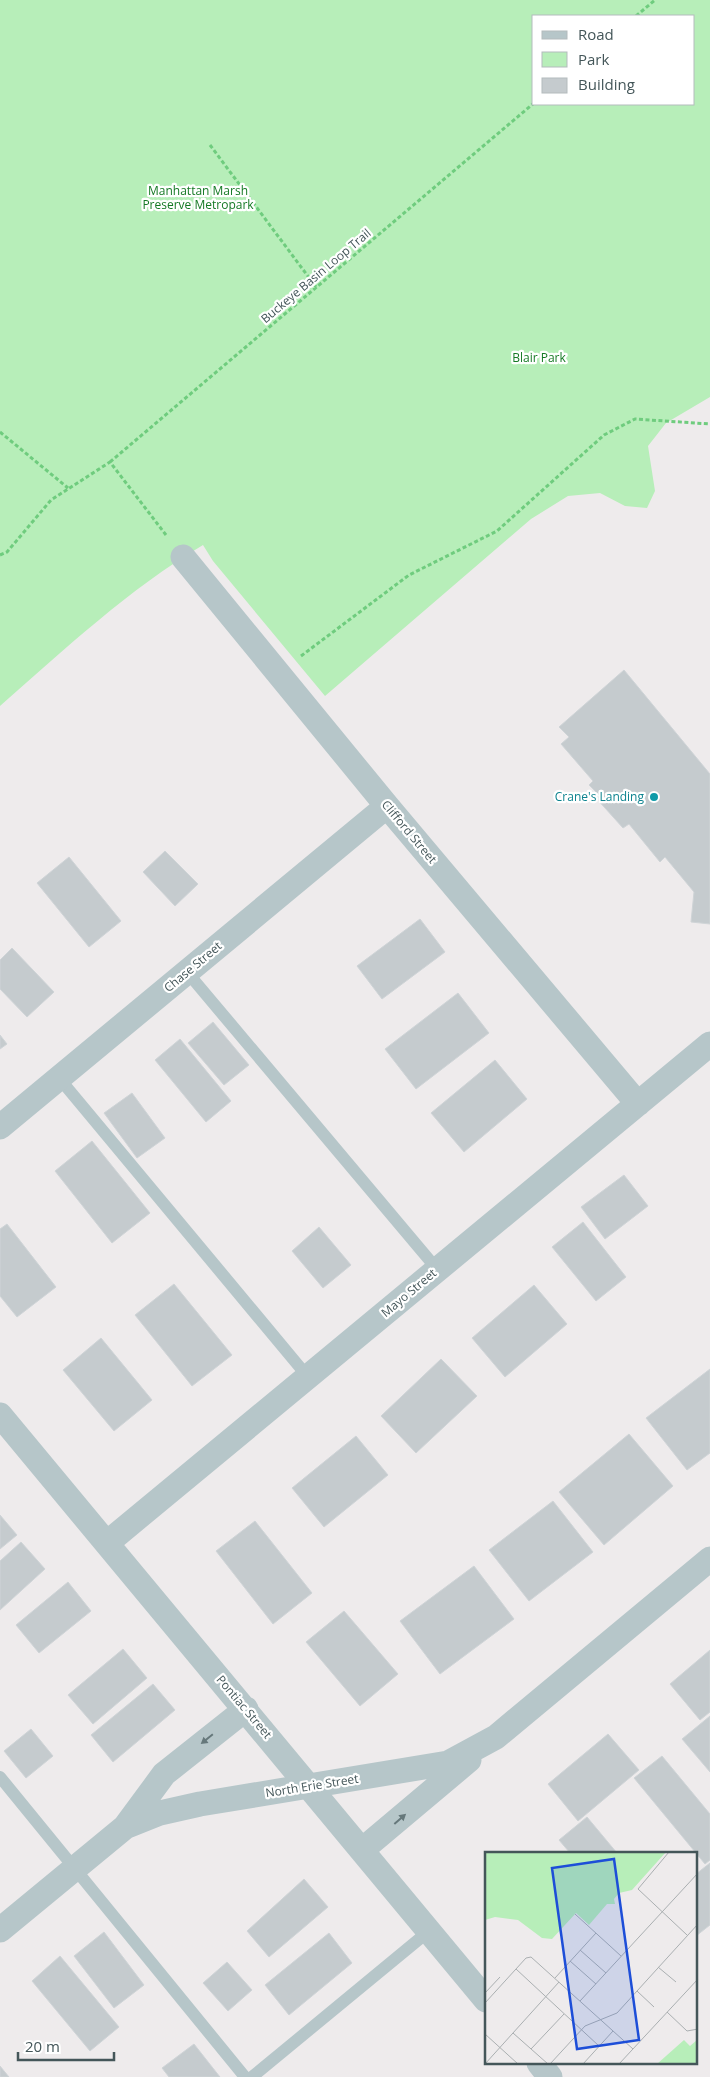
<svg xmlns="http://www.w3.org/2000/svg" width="710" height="2077" viewBox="0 0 710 2077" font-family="'Open Sans',sans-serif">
  <rect width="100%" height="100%" fill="#eeebec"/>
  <!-- green -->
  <path fill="#b7eeb9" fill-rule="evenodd" d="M0,0H710V397L666,423L648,446L655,491L647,508L625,506L600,493L568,496L531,519L325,696L213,561L203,545C129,589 65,649 0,706ZM534,16H694V104H534Z"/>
  <!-- building -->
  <path fill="#c5cbce" stroke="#cfd4d7" d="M624,670L710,774V924L691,922L694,892L665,857L660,862L629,824L623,828L596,798L600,796L589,785L593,781L561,744L569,737L559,727Z
    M165,851L198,884L175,906L143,872Z
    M69,857L121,921L89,947L37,883Z
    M420,919L445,952L382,999L357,966Z
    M12,948L54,992L27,1017L0,989V960Z
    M458,993L489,1033L416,1089L385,1049Z
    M213,1022L249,1065L224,1085L188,1043Z
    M0,1035L7,1044L0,1049Z
    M180,1039L231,1101L206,1122L155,1060Z
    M495,1060L527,1099L464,1152L431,1113Z
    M132,1093L165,1138L137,1158L104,1113Z
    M92,1141L150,1213L112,1243L55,1171Z
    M624,1175L648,1206L605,1239L581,1207Z
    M583,1222L626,1277L596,1301L552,1247Z
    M7,1224L56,1287L17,1317L0,1296V1229Z
    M319,1227L351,1265L323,1288L292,1251Z
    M174,1284L232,1355L192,1386L135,1315Z
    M534,1285L567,1324L505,1377L472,1338Z
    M101,1338L152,1400L114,1431L63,1370Z
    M441,1359L477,1396L416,1453L381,1416Z
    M710,1369V1453L687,1470L646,1418Z
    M629,1434L673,1486L604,1545L559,1492Z
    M356,1436L388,1475L324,1527L292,1488Z
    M553,1501L593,1552L529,1601L489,1550Z
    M0,1515L17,1535L0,1549Z
    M255,1521L312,1593L273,1624L216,1551Z
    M21,1542L45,1569L0,1610V1561Z
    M474,1566L514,1619L440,1674L400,1621Z
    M68,1582L91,1611L39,1653L16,1625Z
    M344,1611L398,1674L360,1706L306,1642Z
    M123,1649L147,1678L93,1724L68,1695Z
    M710,1650V1712L700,1720L670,1684Z
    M153,1684L175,1710L113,1762L91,1735Z
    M710,1716V1772L682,1739Z
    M31,1729L53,1756L26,1778L4,1751Z
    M608,1734L639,1770L578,1821L548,1784Z
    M662,1756L710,1814V1860L705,1864L634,1778Z
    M587,1817L617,1853H570L559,1840Z
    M710,1863V1925L696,1936V1874Z
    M304,1879L328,1907L269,1957L247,1931Z
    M104,1932L144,1985L114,2008L74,1956Z
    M329,1933L352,1963L289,2015L265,1985Z
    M60,1956L119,2027L90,2051L32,1981Z
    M227,1962L252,1990L228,2011L203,1983Z
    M194,2044L220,2077H169L162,2068Z
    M0,2066L9,2077H0Z"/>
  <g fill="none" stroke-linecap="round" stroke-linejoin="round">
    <!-- path -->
    <path stroke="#6fcc7e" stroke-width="3" stroke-dasharray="4 2.5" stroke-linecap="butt" d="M636,16L655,0
      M210,145L316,287
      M0,432L68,488
      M110,462L534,103
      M0,555L7,552L51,500L110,462L166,535
      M301,656L409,575L497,531L604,435L635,419L710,424"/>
    <!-- lane -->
    <path stroke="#b6c6c9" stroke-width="12" d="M187,972L437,1269
      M59,1078L308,1377
      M0,1777L245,2077
      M252,2077L429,1931"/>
    <!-- street -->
    <path stroke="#b6c6c9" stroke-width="25" d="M183,557L387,806L638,1104
      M0,1127L387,806
      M0,1415L486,2000
      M107,1543L710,1044
      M125,1827L164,1774L246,1709
      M362,1850L469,1760
      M0,1930L125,1827L160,1813L200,1804L448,1763L496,1737L710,1559
      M539,2063L550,2077"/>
  </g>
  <!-- one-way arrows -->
  <defs><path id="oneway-solid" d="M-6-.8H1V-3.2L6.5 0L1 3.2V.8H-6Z" transform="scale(1.25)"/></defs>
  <g fill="#66787b">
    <use href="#oneway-solid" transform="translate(207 1739) rotate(141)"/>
    <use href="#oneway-solid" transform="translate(400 1819) rotate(-41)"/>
  </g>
  <!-- markers -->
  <circle fill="#0f9aa8" stroke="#fff" stroke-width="2" cx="654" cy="797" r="5"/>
  <g text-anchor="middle" stroke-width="4.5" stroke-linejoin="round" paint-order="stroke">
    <!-- park labels -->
    <g font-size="12" fill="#157924" stroke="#fff">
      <text x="198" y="195">Manhattan Marsh<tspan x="198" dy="14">Preserve Metropark</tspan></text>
      <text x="539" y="362">Blair Park</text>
    </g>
    <!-- street labels -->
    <g font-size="12" fill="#445659" stroke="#fff">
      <text transform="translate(316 276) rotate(-40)" y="4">Buckeye Basin Loop Trail</text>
      <text transform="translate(409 832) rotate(50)" y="4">Clifford Street</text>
      <text transform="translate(193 967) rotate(-40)" y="4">Chase Street</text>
      <text transform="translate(409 1293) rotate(-40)" y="4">Mayo Street</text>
      <text transform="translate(244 1707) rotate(50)" y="4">Pontiac Street</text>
      <text transform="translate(312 1786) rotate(-9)" y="4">North Erie Street</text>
    </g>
    <!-- culture labels -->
    <g font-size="12" fill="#0d838f" stroke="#fff" text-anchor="end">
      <text x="644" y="801">Crane's Landing</text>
    </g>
  </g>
  <!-- overview -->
  <g transform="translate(485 1852)">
    <rect width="212" height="212" fill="#eeebec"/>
    <path d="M0,0H181L147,38L134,41L129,47L130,52H122L104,73L91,61L67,87L57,86L33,68L10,65L0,68ZM199,188L205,194L212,188V212H172Z" fill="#b7eeb9"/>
    <path fill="none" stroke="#aaafb1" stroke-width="1" d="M184,0L153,37L202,83M90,62L136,104M95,98L121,121M85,109L111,132M173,115L191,130M31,117L114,194M70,126L111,81M152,139L169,155M0,141L15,125M95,149L213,21M0,151L41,106L46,105L148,197M182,160L202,179L213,177M28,181L63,212M0,182L33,212M46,197L79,162M0,212L74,130M65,212L100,174L132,161L213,72M98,212L128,179M134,212L213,127"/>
    <path fill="#1d4ed8" fill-opacity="0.15" stroke="#1d4ed8" stroke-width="2.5" d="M129,7L154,188L92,197L67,16Z"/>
    <rect width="212" height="212" fill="none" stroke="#445659" stroke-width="2.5"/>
  </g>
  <!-- legend -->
  <rect x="532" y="15" width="162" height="90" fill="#ffffff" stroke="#b4bbbd"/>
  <rect x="542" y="31" width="25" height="8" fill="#b6c6c9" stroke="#b4bbbd"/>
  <text x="578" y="40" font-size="15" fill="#445659">Road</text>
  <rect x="542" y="52" width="25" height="15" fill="#b7eeb9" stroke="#b4bbbd"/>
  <text x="578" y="65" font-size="15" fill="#445659">Park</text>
  <rect x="542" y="78" width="25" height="15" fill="#c5cbce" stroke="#b4bbbd"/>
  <text x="578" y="90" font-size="15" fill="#445659">Building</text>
  <!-- scale -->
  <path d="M18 2052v8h96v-8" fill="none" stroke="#445659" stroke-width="2.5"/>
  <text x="25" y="2052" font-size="15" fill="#445659" stroke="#ffffff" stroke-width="4" paint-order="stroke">20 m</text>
</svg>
